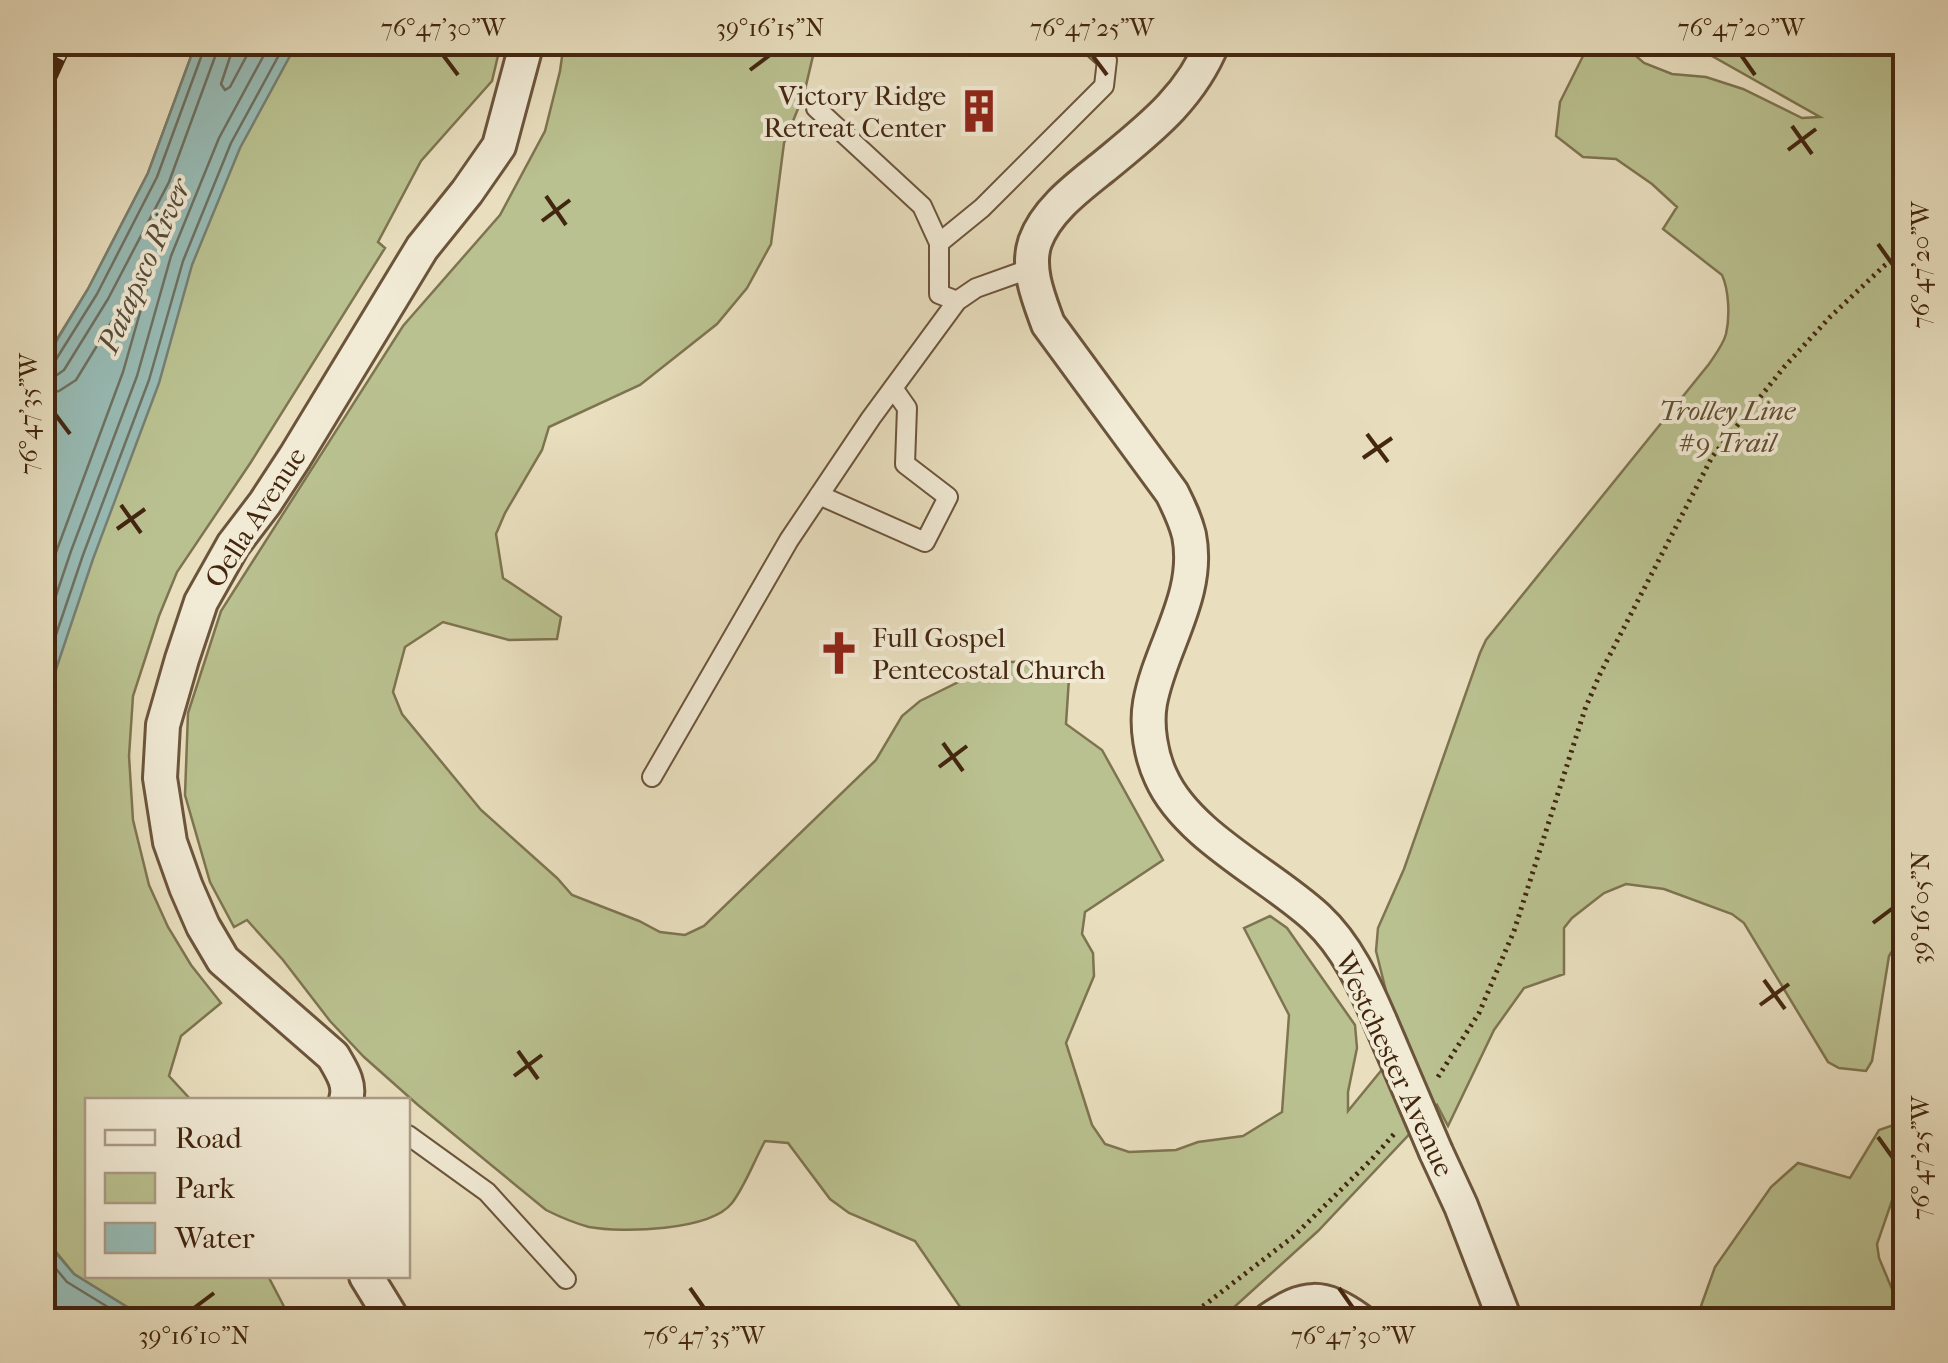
<svg xmlns="http://www.w3.org/2000/svg" width="1948" height="1363" viewBox="0 0 1948 1363" font-family="'IM FELL French Canon',serif">
  <rect width="100%" height="100%" fill="#e9dfbf"/>
  <filter id="stains"><feTurbulence type="fractalNoise" baseFrequency=".002" numOctaves="4"/><feColorMatrix values="0 0 0 0 .2 0 0 0 0 .09 0 0 0 0 .02 0 0 0 .5 -.17"/></filter>
  <radialGradient id="worn" r=".72"><stop offset=".6" stop-color="#630" stop-opacity="0"/><stop offset="1" stop-color="#630" stop-opacity=".3"/></radialGradient>
  <!-- green -->
  <path fill="#bac190" stroke="#7e7450" stroke-width="2.5" d="M196,43H501L492,81L421,161L378,242L385,248L251,462L177,572L159,616L133,696L129,756L133,820L149,885L168,927L191,965L221,1003L181,1036L169,1076L191,1100H88V1276H268L291,1320H148L74,1274L43,1236L42,363L88,289L148,173Z
    M564,43H816L804,94L784,143L771,244L747,288L717,324L640,385L549,427L542,450L505,513L496,534L503,578L561,617L557,639L509,640L443,622L405,647L393,692L402,714L481,810L557,878L572,895L639,921L660,932L685,935L704,926L876,760L902,716L920,701L987,668L1010,662L1032,661L1052,666L1069,678L1066,724L1102,750L1163,860L1085,912L1082,934L1093,953L1094,976L1066,1043L1092,1125L1105,1144L1129,1152L1176,1150L1198,1142L1243,1136L1282,1112L1289,1015L1244,928L1270,916L1287,928L1355,1025L1357,1048L1348,1092V1111L1407,1039L1387,995L1376,951L1378,928L1404,869L1480,653L1486,640L1709,364C1715,355 1723,345 1726,334C1730,317 1729,290 1722,275L1663,229L1677,207L1652,184L1616,159L1583,157L1556,136L1560,102L1585,52L1586,43H1621L1644,63L1672,74L1706,77L1743,89L1802,118L1820,117L1689,43H1905L1906,939L1895,947L1889,956L1872,1061L1866,1071L1839,1068L1828,1062L1744,923L1732,914L1664,889L1626,884L1604,893L1572,918L1564,928V974L1524,988L1494,1030L1448,1126L1437,1105L1318,1231L1220,1320H969L915,1241L849,1213L830,1199L788,1143L765,1141C754,1161 745,1186 732,1203C710,1231 622,1233 589,1227C574,1223 560,1217 546,1210L418,1105L364,1057L330,1021L283,960L247,920L234,927L210,882L185,795L188,713L221,611L403,326L500,215L545,131L560,71Z
    M1905,1121V1163L1877,1244L1879,1258L1905,1320H1696L1715,1267L1771,1187L1798,1163L1850,1178L1879,1130Z"/>
  <!-- water -->
  <path fill="#98bcb6" stroke="#768073" stroke-width="2.5" d="M196,43H297L240,148L192,265L159,383L93,559L43,708V363L88,289L148,173Z
    M42,1237L74,1274L148,1320H43Z"/>
  <g fill="none" stroke-linecap="round" stroke-linejoin="round">
    <!-- shore -->
    <path stroke="#6e7162" stroke-width="2.5" d="M232,42L230,57L221,84L225,90L230,87L254,42
      M42,366L50,365L55,361L97,294L157,177L204,49V42
      M42,379L54,377L64,370L108,299L169,182L216,54L217,42
      M42,394L59,391L76,380L120,308L144,263L151,262L153,267L123,372L42,590
      M42,637L71,551L137,376L171,256L219,138L271,42
      M42,676L83,555L149,380L183,261L231,143L286,42
      M42,1252L67,1282L129,1320"/>
    <!-- lane casing -->
    <g stroke="#6c543b" stroke-width="22">
      <path id="lane" d="M816,108L922,206L939,243V294L957,301L976,288L1032,268
        M939,243L982,208L1104,86L1107,60L1087,42
        M819,495L925,542L948,497L905,464L907,408L893,388
        M652,777L789,540L871,418L957,301
        M408,1135L487,1192L566,1279"/>
    </g>
    <!-- street casing -->
    <g stroke="#6c543b" stroke-width="38">
      <path id="street" d="M1213,42C1190,99 1148,130 1102,168C1077,188 1046,211 1035,242C1026,269 1039,299 1048,324L1172,493C1179,507 1185,519 1189,535C1201,595 1160,647 1150,703C1146,726 1151,756 1161,777C1187,836 1271,875 1317,918C1347,946 1364,984 1380,1021
        M346,1100C351,1084 341,1070 333,1056L223,960L203,926L186,887L170,842L160,778L163,725L182,659L201,602L233,545L265,503L295,457L422,248L467,192L499,146L527,42
        M1436,1152L1461,1206L1505,1320
        M366,1276L393,1320
        M1269,1320C1305,1295 1322,1294 1359,1320"/>
    </g>
    <!-- path -->
    <path stroke="#43260f" stroke-width="5" stroke-dasharray="2.5 5" stroke-linecap="butt" d="M1438,1077L1479,1013L1514,931L1585,709L1600,674L1712,457L1785,366L1830,317L1884,266L1906,250
      M1185,1320L1294,1236L1372,1159L1395,1133"/>
    <!-- lane -->
    <use href="#lane" stroke="#f1ead5" stroke-width="18"/>
    <!-- street -->
    <use href="#street" stroke="#f1ead5" stroke-width="32"/>
    <!-- rail casing -->
    <g stroke="#43260f" stroke-width="11">
      <path id="rail" d="M42,99L68,42"/>
    </g>
    <!-- rail -->
    <use href="#rail" stroke="#f1ead5" stroke-width="8" stroke-dasharray="22" stroke-linecap="butt"/>
    <!-- street-bridge casing -->
    <g stroke="#6c543b" stroke-width="38" stroke-linecap="butt">
      <path id="street-bridge" d="M1380,1021L1436,1152"/>
    </g>
    <!-- street-bridge -->
    <use href="#street-bridge" stroke="#f1ead5" stroke-width="32"/>
  </g>
  <!-- ticks -->
  <path fill="none" stroke="#43260f" stroke-width="4" d="M443,55L458,75M1092,55L1107,75M1741,55L1755,75M750,70L770,55M1792,126L1812,154M1788,150L1816,129M546,196L566,225M542,221L570,200M1878,244L1893,265M55,414L70,434M1367,434L1388,462M1363,458L1392,438M121,505L141,533M117,529L145,509M943,743L963,771M939,767L967,746M1873,923L1893,908M1764,980L1785,1009M1760,1005L1789,984M518,1051L538,1079M514,1076L542,1055M1878,1137L1893,1158M690,1288L704,1308M1339,1288L1353,1308M194,1308L214,1293"/>
  <!-- icons -->
  <defs>
    <g id="building-bare" transform="scale(3.45)"><path d="M-4-6H4V6H1V3H-1V6H-4ZM-2.5-4.3h1.7v1.8h-1.7ZM.8-4.3h1.7v1.8H.8ZM-2.5-1h1.7V.8h-1.7ZM.8-1h1.7V.8H.8Z" fill="#8f2418" stroke="#f1ead5" stroke-width="2.5" paint-order="stroke"/></g>
    <g id="church-bare" transform="scale(3.45)"><path d="M-1.2-6h2.4v3.5h3.3v2.4h-3.3V6h-2.4V-.1h-3.3v-2.4h3.3Z" fill="#8f2418" stroke="#f1ead5" stroke-width="2.5" paint-order="stroke"/></g>
  </defs>
  <g fill-rule="evenodd">
    <use href="#building-bare" x="979" y="111"/>
    <use href="#church-bare" x="839" y="653"/>
  </g>
  <g text-anchor="middle" stroke-width="8" stroke-linejoin="round" paint-order="stroke">
    <!-- poi labels -->
    <g font-size="28" fill="#43260f" stroke="#f1ead5" text-anchor="end">
      <text x="946" y="105">Victory Ridge<tspan x="946" dy="32">Retreat Center</tspan></text>
      <text x="872" y="647" text-anchor="start">Full Gospel<tspan x="872" dy="32">Pentecostal Church</tspan></text>
    </g>
    <!-- park labels -->
    <g font-size="28" font-style="italic" fill="#614d2f" stroke="#f1ead5">
      <text x="1727" y="420">Trolley Line<tspan x="1727" dy="32">#9 Trail</tspan></text>
    </g>
    <!-- street labels -->
    <g font-size="28" fill="#43260f" stroke="#f1ead5">
      <text transform="translate(255 517) rotate(-57)" y="10">Oella Avenue</text>
      <text transform="translate(1395 1064) rotate(65)" y="10">Westchester Avenue</text>
    </g>
    <!-- water labels -->
    <g font-size="30" font-style="italic" fill="#584c39" stroke="#f1ead5">
      <text transform="translate(144 266) rotate(-66)" y="10">Patapsco River</text>
    </g>
  </g>
  <!-- margin -->
  <rect width="1948" height="1363" fill="none" stroke="#e9dfbf" stroke-width="110"/>
  <!-- legend -->
  <rect x="85" y="1098" width="325" height="180" fill="#f1ead5" stroke="#ab9c86" stroke-width="2.5"/>
  <rect x="105" y="1130" width="50" height="15" fill="#f1ead5" stroke="#ab9c86" stroke-width="2.5"/>
  <text x="175" y="1148" font-size="30" fill="#43260f">Road</text>
  <rect x="105" y="1173" width="50" height="30" fill="#bac190" stroke="#ab9c86" stroke-width="2.5"/>
  <text x="175" y="1198" font-size="30" fill="#43260f">Park</text>
  <rect x="105" y="1223" width="50" height="30" fill="#98bcb6" stroke="#ab9c86" stroke-width="2.5"/>
  <text x="175" y="1248" font-size="30" fill="#43260f">Water</text>
  <rect x="55" y="55" width="1838" height="1253" fill="none" stroke="#43260f" stroke-width="4"/>
  <g font-size="25" text-anchor="middle" fill="#43260f">
    <text x="443" y="36">76°47'30"W</text>
    <text x="770" y="36">39°16'15"N</text>
    <text x="1092" y="36">76°47'25"W</text>
    <text x="1741" y="36">76°47'20"W</text>
    <text transform="translate(1920 265) rotate(-90)" y="9">76°47'20"W</text>
    <text transform="translate(28 414) rotate(-90)" y="9">76°47'35"W</text>
    <text transform="translate(1920 908) rotate(-90)" y="9">39°16'05"N</text>
    <text transform="translate(1920 1158) rotate(-90)" y="9">76°47'25"W</text>
    <text x="194" y="1344">39°16'10"N</text>
    <text x="704" y="1344">76°47'35"W</text>
    <text x="1353" y="1344">76°47'30"W</text>
  </g>
  <rect width="100%" height="100%" filter="url(#stains)"/>
  <rect width="100%" height="100%" fill="url(#worn)"/>
</svg>
